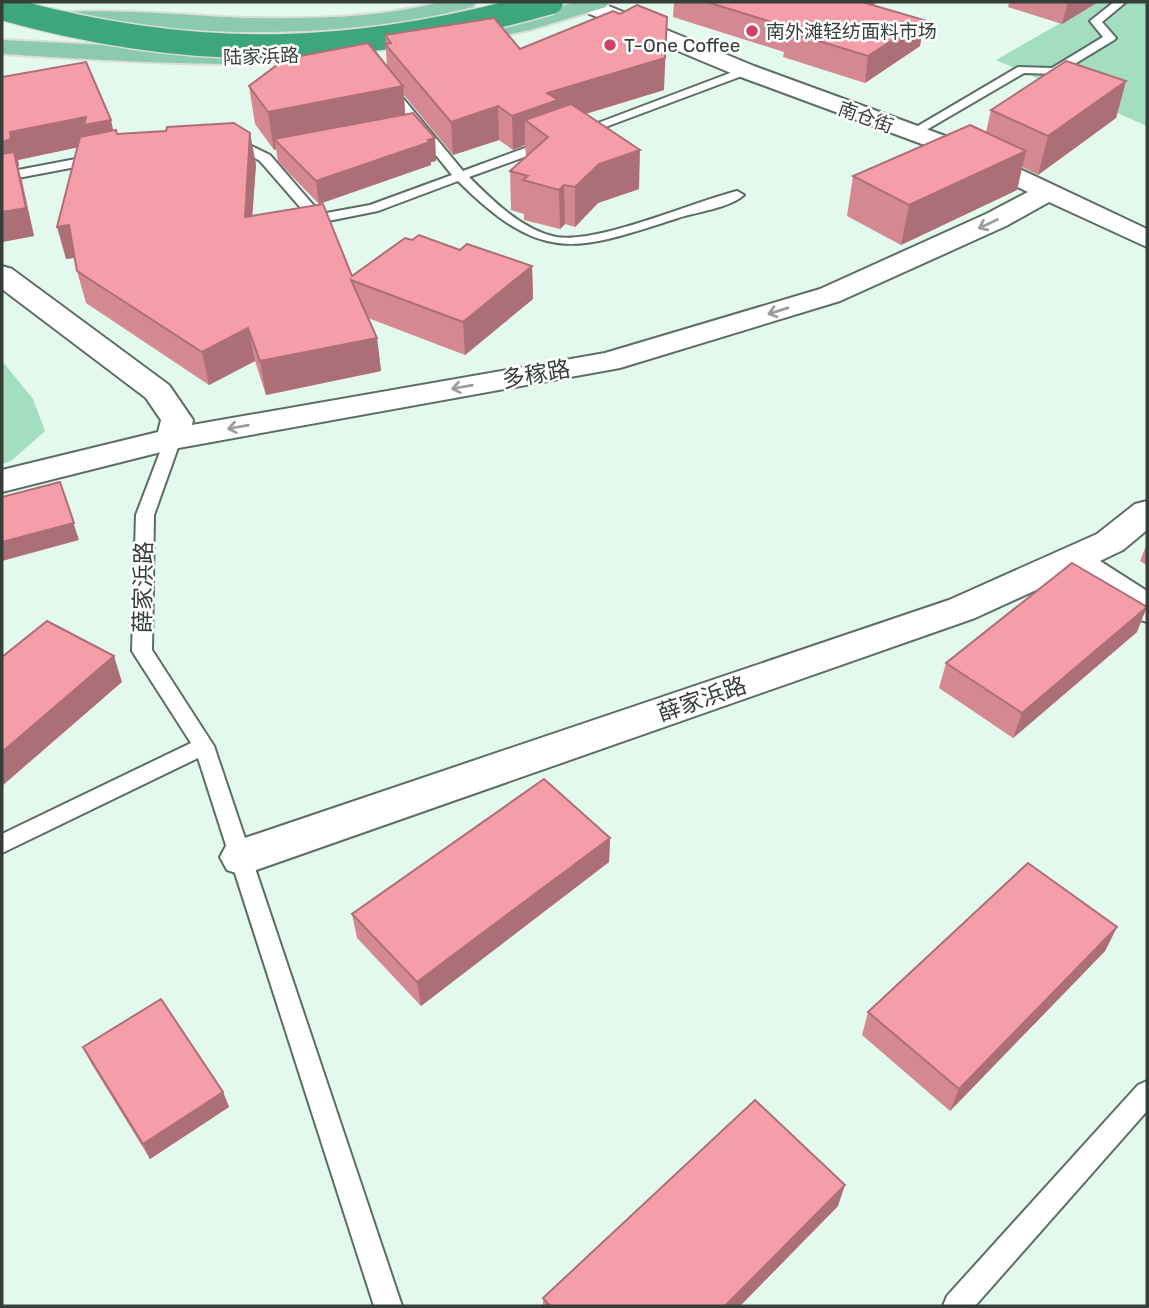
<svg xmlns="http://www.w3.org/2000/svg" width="1149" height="1308" viewBox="0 0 1149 1308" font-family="Rubik,'Noto Sans SC',sans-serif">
  <rect width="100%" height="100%" fill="#e4f9ee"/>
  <!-- green -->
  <path fill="#a3dec1" d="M1097,2H1147V126L996,60Z
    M2,361L33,399L45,431L11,461L2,464Z"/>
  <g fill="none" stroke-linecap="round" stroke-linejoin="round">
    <!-- lane casing -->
    <g stroke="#5b6d64" stroke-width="4">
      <path id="lane" d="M1114,2H1126L1102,22L1116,38L1114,40L1058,74L1024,73L916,136L906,133L1018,67L1052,68L1103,37L1090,21Z
        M746,67L752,71L750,73L584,135L574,132Z
        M388,84L392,85L463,171L544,141H552V147L469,177C493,201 522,230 556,237C598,244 693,202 737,191L744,195C729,208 697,212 678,218C573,252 542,264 458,181L378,211L318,223L313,222L260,161L225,141L235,138L270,155L321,214L370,205L452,175L384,91L382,88Z
        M97,155L102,156V162L2,181V173Z
        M173,434L181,439L154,515L152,650L214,746L402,1306H374L198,758L2,853V834L191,743L132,651L136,515L165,439Z
        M1147,1081V1111L975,1306H943L947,1296L1138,1085Z"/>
    </g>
    <!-- street casing -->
    <g stroke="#5b6d64" stroke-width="4">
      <path id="street" d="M570,2H599L754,66L967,144L1147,229V247L1049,202L1006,226L840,301L620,368L173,449L2,492V470L158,432L161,420L146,398L2,289V266L12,269L169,385L193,420L192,425L605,353L820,289L986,214L1028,192L949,154L738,76L573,7Z
        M1147,501V530L1123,550L1100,561L1147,591V622L1134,618L1069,575L975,618L242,875L227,870L220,857L227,844L949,600L1097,534L1135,504Z"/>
    </g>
    <!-- primary casing -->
    <g stroke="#dbdcdc" stroke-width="4">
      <path id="primary" d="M441,2H476L473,7C376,32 277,35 177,30C149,28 120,24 92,24C77,23 40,34 31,21C45,1 216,18 248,18C312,19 379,18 441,2Z
        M576,2H609L606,7L530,30L450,46L439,39L442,34L518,19Z
        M2,40L227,51L290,49L301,56C289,74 40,56 2,54Z"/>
    </g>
    <!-- lane -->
    <use href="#lane" fill="#fff" fill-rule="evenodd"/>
    <!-- street -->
    <use href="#street" fill="#fff" fill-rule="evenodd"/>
    <!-- primary -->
    <use href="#primary" fill="#8bcab0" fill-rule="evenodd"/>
    <!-- highway-bridge casing -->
    <g stroke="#dbdcdc" stroke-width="27" stroke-linecap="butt">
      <path id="highway-bridge" d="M2,8C197,63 357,57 551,2"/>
    </g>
    <!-- highway-bridge -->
    <use href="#highway-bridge" stroke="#3da67c" stroke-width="24"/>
  </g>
  <!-- wall -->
  <path fill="#d38892" d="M674,2H878L873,5L924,20L920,46L865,83L783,57L784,52L673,17Z
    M1005,2H1098L1062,24L1008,7L1009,3Z
    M385,35L520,49L664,90L586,114L639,189L598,203L575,227L565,224L560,229L524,220V214L511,210L510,171L526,157L525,145L513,150L499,140L453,155L404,95L405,115L435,138L436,161L431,162V165L319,204L278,162L276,149L274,150L255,124L249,86L387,67Z
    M2,77L113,130L117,134L256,164L252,215L352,276L412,240L532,266L533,299L465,355L368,318L377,338L381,371L266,395L255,361L209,385L86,303L77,271L75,258L66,259L77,147L18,160L19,166L18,167L22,180L34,236L2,242Z
    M1126,81L1116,118L1038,175L1022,167L1017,190L901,245L847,216L853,176L986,132L991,110Z
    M1147,543V565L1140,561Z
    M1137,632L1013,738L939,688L946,663Z
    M610,838L609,862L421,1006L357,938L352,914Z
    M1117,927L1105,951L950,1111L862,1035L868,1012Z
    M83,1047L223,1092L229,1107L150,1159L91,1063Z
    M838,1206L740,1306H543V1298Z"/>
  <!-- shaded-wall -->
  <path fill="#ac6f77" d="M847,2H878L844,23Z
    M1068,2H1098L1062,24Z
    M667,17L664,90L558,122L525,120V145L513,150L512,116L547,93Z
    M924,20L920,46L865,83L868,56Z
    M1126,81L1116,118L1038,175L1048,136Z
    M403,86L406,124L274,139L276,149L274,150L268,112Z
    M498,106L499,140L453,155L451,122Z
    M86,117L111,120L117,147L89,145L18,160L19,166L18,167L34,236L2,242V142L10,132Z
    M250,133L256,164L250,249L245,217Z
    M435,138L436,161L431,162V165L319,204L316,181Z
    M640,150L639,189L598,203L575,227V187L599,164Z
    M1026,151L1017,190L901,245L909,205Z
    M564,185L565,224L560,229L559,190Z
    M69,225L78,257L66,259L57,227Z
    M532,266L533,299L465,355L463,322Z
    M248,328L255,361L209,385L202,352Z
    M377,338L381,371L266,395L260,361Z
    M60,482L79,540L2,561V542Z
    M1147,607L1137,632L1013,738L1022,713Z
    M114,656L122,682L2,786V752Z
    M610,838L609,862L421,1006L417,982Z
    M1117,927L1105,951L950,1111L959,1089Z
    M223,1092L229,1107L150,1159L143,1144Z
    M845,1185L838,1206L740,1306H725Z"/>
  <!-- building -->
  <path fill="#f59eaa" stroke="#ac6f77" stroke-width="2" d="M707,2H862L924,20L868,56L786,31L791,28Z
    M637,5L667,17L665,58L547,93L558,100L512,116L498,106L451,122L385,44L391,43L385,35L494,18L520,49L613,11L620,14Z
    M368,43L403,86L268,112L249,86L285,59Z
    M1066,61L1126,81L1048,136L991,110Z
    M86,62L111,120L84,125L86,117L10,132L11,139L2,142V77Z
    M571,104L640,150L599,164L575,187L564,185L559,190L523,180L528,176L510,171L548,137L525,120Z
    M413,113L435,138L428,140L430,142L316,181L274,139Z
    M234,123L250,133L245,217L323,204L352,276L405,238L412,240L419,235L460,250L467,244L532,266L463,322L351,280L377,338L260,361L248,328L202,352L77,271L69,225L57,227L80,137L116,130L117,134L166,131L167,127Z
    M970,125L1026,151L909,205L853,176Z
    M14,152L26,208L2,212V154Z
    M60,482L74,523L2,542V497Z
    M1072,563L1147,607L1022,713L946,663Z
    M47,621L114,656L2,752V657Z
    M544,779L610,838L417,982L352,914Z
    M1028,863L1117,927L959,1089L868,1012Z
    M161,999L223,1092L143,1144L83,1047Z
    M755,1100L845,1185L725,1306H550L543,1298Z"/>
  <!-- one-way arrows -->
  <defs><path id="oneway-shaft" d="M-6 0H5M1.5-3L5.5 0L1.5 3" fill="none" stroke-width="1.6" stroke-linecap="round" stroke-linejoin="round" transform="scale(1.75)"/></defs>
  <g stroke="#9a9e9c">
    <use href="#oneway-shaft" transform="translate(988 224) rotate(155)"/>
    <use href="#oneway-shaft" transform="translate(778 311) rotate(163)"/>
    <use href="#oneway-shaft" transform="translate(462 387) rotate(170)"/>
    <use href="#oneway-shaft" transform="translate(238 427) rotate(170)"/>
  </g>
  <!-- markers -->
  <g fill="#d14163" stroke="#fff" stroke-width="2.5">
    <circle cx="752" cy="31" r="7"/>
    <circle cx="610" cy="45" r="7"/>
  </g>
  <g text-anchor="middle" stroke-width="5" stroke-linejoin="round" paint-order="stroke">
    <!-- far-poi labels -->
    <g font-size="19" fill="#363e3a" stroke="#fff" text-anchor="start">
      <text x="766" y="38">南外滩轻纺面料市场</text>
      <text x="624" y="52">T-One Coffee</text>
    </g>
    <!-- far-street labels -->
    <g font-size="19" fill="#363e3a" stroke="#fff">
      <text transform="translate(261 56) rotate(-2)" y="7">陆家浜路</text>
      <text transform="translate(866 117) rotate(20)" y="7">南仓街</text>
    </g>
    <!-- street labels -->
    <g font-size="23" fill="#363e3a" stroke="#fff">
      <text transform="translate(536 374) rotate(-10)" y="8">多稼路</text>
      <text transform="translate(143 587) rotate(-89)" y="8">薛家浜路</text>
      <text transform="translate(702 699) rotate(-19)" y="8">薛家浜路</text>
    </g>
  </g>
  <!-- border -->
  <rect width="1149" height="1308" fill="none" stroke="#363e3a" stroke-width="7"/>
</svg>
